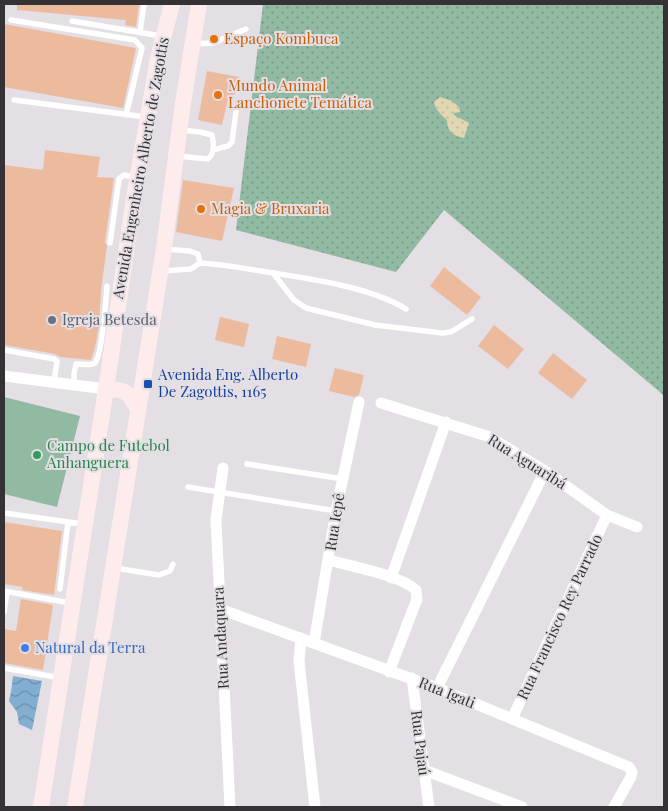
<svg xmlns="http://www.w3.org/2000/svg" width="668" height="811" viewBox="0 0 668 811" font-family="'Playfair Display',serif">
  <defs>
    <pattern id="grass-dots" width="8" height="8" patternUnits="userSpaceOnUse" patternTransform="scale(1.25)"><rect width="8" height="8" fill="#92b9a2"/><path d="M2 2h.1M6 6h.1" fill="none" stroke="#789785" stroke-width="1.8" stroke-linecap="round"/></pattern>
    <pattern id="sand-dots" width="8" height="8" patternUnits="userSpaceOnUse" patternTransform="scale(1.25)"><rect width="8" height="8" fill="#e1d7b2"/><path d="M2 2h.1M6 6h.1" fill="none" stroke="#c2b99a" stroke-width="1.8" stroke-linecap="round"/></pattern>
    <pattern id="water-waves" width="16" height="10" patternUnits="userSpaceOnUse" patternTransform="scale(1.25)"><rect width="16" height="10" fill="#82aed1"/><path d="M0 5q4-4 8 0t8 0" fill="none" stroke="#6b8eaa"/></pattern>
  </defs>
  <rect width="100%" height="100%" fill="#e4dee5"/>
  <!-- grass -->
  <path fill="url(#grass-dots)" d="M263,4H664V397L661,393L444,210L396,272L236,230Z"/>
  <!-- sand -->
  <path fill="url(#sand-dots)" d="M440,97L452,101L459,107L460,112L454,113V115L469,123L464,138C453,136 447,131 447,120C441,115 435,109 434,102Z"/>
  <!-- pitch -->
  <path fill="#92b9a2" d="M4,397L80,416L57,507L4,494Z"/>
  <!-- water -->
  <path fill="url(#water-waves)" d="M13,676L42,681L32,730L19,724L17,712L9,701L11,692Z"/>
  <!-- building -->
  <path fill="#ecbb9e" d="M17,4H139L136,27L125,25L126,20L17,10Z
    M4,24L136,48L123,108L4,87Z
    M207,71L239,77L237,92L228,99L222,125L198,120Z
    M45,150L100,157L97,177L114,178L105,242L107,246L101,290L99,326L95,348L91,360L60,357L55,354L4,345V165L43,170Z
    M183,180L234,188L222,241L176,232Z
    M444,267L481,297L467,315L430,286Z
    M220,317L249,324L244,347L215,340Z
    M494,325L524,349L508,369L478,346Z
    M277,336L311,344L306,367L272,359Z
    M553,353L587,380L572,399L538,373Z
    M335,368L364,375L359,395L354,397L329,391Z
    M4,522L62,531L54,595L22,590L23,587L4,584Z
    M21,599L53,605L43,670L4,663V629L16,631Z"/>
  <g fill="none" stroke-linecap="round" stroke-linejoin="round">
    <!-- lane -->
    <path stroke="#fff" stroke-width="5.5" d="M11,20L135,40L142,48L126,115
      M72,21L161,36
      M140,32L144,4
      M195,44L213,43L246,29
      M14,100L146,117
      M213,150L228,146L232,142L236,112
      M177,156L208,159C215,153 214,144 212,135L200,132L181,130
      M110,243L119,179L124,175L135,177
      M165,249L190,251L198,254L200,263
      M162,271L191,269L200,263C220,264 241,268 261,271C304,278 369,286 406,309
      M273,273L294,300L306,308L375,325L442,333L451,332L472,319
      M4,350L54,359L57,361L54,382
      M74,384V374L76,364C81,364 92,366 95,363C102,355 106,299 107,286
      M247,464L343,479
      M188,487L336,511
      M4,513L83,524
      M115,568L159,575L170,571L173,564
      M60,589L68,522
      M4,591L70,603
      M4,612L7,592
      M4,668L61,678"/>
    <!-- street -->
    <path stroke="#fff" stroke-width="11" d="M4,376L106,389
      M381,403L490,437L545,471L607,515L637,527
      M223,468L216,520L230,807
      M329,560C352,567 400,575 416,590L417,599L389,672
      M391,578L446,422
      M220,609L437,688L629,767L632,772L631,777L614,807
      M301,638L299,661L315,807
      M314,643L336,511L359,402
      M412,678L429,807
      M437,688L545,471
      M512,719L607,515
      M424,770L522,807"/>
    <!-- secondary -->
    <path stroke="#fdeceb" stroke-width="16" d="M106,389C125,389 129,392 137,408
      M41,807L106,389L134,198L158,58L172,4
      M75,807L164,248L183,103L199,4"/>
  </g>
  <!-- markers -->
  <g fill="#e8710a" stroke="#e4dee5" stroke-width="2">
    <circle cx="214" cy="39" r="5"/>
    <circle cx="218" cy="95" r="5"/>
    <circle cx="201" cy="209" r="5"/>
  </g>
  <circle fill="#6b7280" stroke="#e4dee5" stroke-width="2" cx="52" cy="320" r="5"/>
  <rect fill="#1a4fb4" stroke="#e4dee5" stroke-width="2" x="143" y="379" width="10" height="10" rx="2.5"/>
  <circle fill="#2e9e5b" stroke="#e4dee5" stroke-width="2" cx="37" cy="455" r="5"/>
  <circle fill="#3f7fe0" stroke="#e4dee5" stroke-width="2" cx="25" cy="648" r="5"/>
  <g text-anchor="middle" stroke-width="4" stroke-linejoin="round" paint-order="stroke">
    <!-- food labels -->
    <g font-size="15" fill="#c56008" stroke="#e4dee5" text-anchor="start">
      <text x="224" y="44">Espaço Kombuca</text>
      <text x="228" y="91">Mundo Animal<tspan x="228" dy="17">Lanchonete Temática</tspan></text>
      <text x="211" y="214">Magia &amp; Bruxaria</text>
    </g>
    <!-- street labels -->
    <g font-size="15" fill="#343235" stroke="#e4dee5">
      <text transform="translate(141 168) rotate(-80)" y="5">Avenida Engenheiro Alberto de Zagottis</text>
      <text transform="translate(527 462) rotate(32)" y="5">Rua Aguaribá</text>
      <text transform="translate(335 522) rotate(-81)" y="5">Rua Iepê</text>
      <text transform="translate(560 617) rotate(-65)" y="5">Rua Francisco Rey Parrado</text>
      <text transform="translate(221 638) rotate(-93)" y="5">Rua Andaquara</text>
      <text transform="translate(447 693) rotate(22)" y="5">Rua Igati</text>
      <text transform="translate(420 743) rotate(83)" y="5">Rua Pajaú</text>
    </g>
    <!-- worship labels -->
    <g font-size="15" fill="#5b616d" stroke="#e4dee5" text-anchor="start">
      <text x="62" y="325">Igreja Betesda</text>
    </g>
    <!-- transit labels -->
    <g font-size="15" fill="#164399" stroke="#e4dee5" text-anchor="start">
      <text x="158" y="380">Avenida Eng. Alberto<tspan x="158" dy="17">De Zagottis, 1165</tspan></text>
    </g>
    <!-- leisure labels -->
    <g font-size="15" fill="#27864d" stroke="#e4dee5" text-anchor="start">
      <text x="47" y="451">Campo de Futebol<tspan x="47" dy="17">Anhanguera</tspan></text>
    </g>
    <!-- shop labels -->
    <g font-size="15" fill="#366cbe" stroke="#e4dee5" text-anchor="start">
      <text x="35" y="653">Natural da Terra</text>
    </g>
  </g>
  <!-- border -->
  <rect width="668" height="811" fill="none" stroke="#343235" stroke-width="10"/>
</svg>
